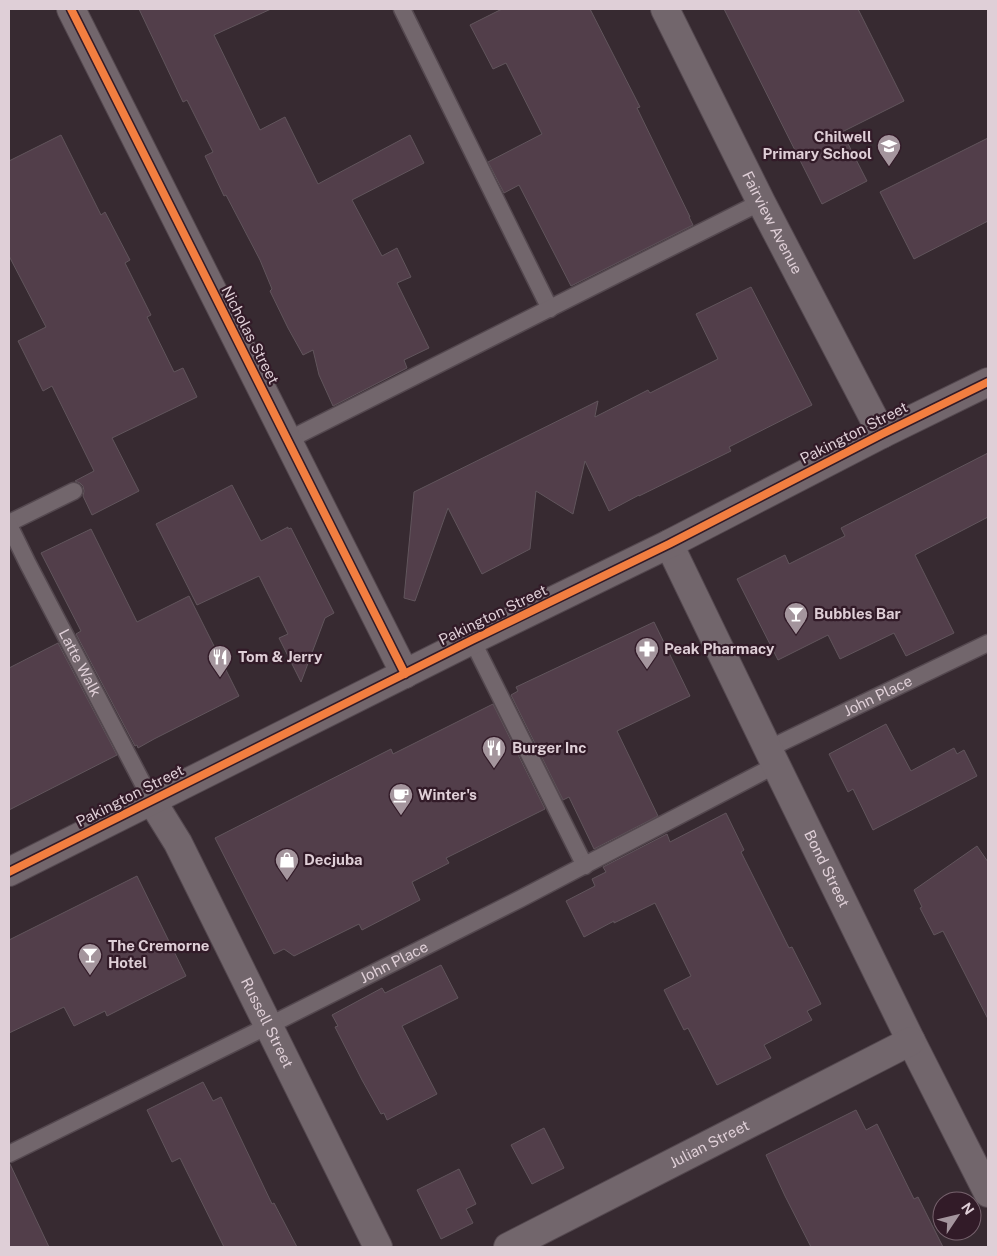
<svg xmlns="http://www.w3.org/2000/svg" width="997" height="1256" viewBox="0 0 997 1256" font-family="'Public Sans',sans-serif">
  <rect width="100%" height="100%" fill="#372a31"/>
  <!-- building -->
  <path fill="#523e4a" stroke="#61555c" d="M139,9H271L214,35L260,130L285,117L318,184L410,135L424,163L352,200L382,256L397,248L411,277L397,283L429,348L404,360L407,368L333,406L319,375L313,350L303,355L288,328L270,291L272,289L260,260L226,195L224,196L205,156L213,152L187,100L183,102Z
    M502,9H590L640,107L637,108L690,217H689L693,225L571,286L519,185L504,193L488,162L542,134L506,63L493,69L470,25Z
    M724,9H858L904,101L842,132L867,181L822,204Z
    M61,135L101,215L105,212L130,260L125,263L151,315L147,317L174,372L183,368L197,397L112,438L139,491L92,515L83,496L84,491L83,486L80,483L75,481L94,471L52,386L43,391L18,341L46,327L9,256V161Z
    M988,138V221L914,259L880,192Z
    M751,287L812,405L729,447L731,451L639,496V495L609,511L585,461L573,514L536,491L530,549L482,574L448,508L415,601L404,598L414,492L598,401L595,416V417L648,390L650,393L718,359L696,314Z
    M988,453V517L915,555L954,633L906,656L894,633L840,659L828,635L778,660L737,579L785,555L789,564L845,536L841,528Z
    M232,485L261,541L288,527V529L291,528L334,613L325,618L301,682L279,638L288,634L259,576L197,605L156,524Z
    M91,529L137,622L189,596L239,696L154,739L138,748L137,745L135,746L76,634L81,631L41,553Z
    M654,622L690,696L617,731L658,816L594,849L569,797L563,800L511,695L518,691L516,687Z
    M58,643L117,755L9,810V668Z
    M493,704L545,809L446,858L449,863L412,882L420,900L362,930L359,924L294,956L284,949L274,954L215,838L391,749L393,754Z
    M886,724L911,771L954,748L957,754L964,750L977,776L873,830L853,789L848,792L829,754Z
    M726,813L744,850L741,852L789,948L792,947L821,1004L807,1011L812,1020L764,1045L771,1058L717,1085L688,1028L684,1030L664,990L691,976L655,903L614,923V921L584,937L566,901L595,886L592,879L606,872L603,867L667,834L670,842Z
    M977,846L988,862V1019L943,931L934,935L920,908L922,907L914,890Z
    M137,876L186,976L107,1016L105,1011L74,1026L64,1007L9,1033V940Z
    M441,965L458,998L402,1026L437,1094L387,1120L384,1113L381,1114L362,1080L335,1027L338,1026L332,1015L382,988L385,993Z
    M203,1082L213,1101L221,1097L272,1204L274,1203L297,1247H224L180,1158L172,1162L147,1110Z
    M856,1110L866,1130L877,1124L914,1199L918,1197L943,1247H811L785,1196L766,1155Z
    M544,1128L564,1168L532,1184L511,1145Z
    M9,1164H10L49,1247H9Z
    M459,1169L476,1204L466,1209L473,1223L441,1239L417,1190Z"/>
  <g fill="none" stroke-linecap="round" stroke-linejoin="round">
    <!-- service casing -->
    <g stroke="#54484f" stroke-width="19">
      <g id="service">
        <path d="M402,9L550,309"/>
        <path d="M288,440L761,202"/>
        <path d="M9,523L74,491"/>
        <path id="s1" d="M9,525L28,564L152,801"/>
        <path d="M472,640L585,866"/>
        <path id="s2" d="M768,749L988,643"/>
        <path id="s3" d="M9,1154L268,1026L520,899L776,765"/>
      </g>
    </g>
    <!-- minor casing -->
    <g stroke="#54484f" stroke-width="30">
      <g id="minor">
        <path d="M71,9L405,674"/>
        <path id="s4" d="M665,9L761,202L882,434"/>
        <path id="s5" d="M669,544L768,749L911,1041L988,1193"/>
        <path id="s6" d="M152,801L178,843L378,1247"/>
        <path id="s7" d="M508,1247L911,1041"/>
      </g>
    </g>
    <!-- tertiary casing -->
    <g stroke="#54484f" stroke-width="30">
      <path id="tertiary" d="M9,872L472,640L669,544L882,434L988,382"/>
    </g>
    <!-- service -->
    <use href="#service" stroke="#72666c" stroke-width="16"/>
    <!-- minor -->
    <use href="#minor" stroke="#72666c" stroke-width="28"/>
    <!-- tertiary -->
    <use href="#tertiary" stroke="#72666c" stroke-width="28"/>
    <!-- cycleway casing -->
    <g stroke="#321b28" stroke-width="11">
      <path id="cycleway" d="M71,9L405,674
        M9,872L472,640L669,544L882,434L988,382"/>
    </g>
    <!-- cycleway -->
    <use href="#cycleway" stroke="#f27e40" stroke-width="8"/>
  </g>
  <!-- icons -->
  <defs>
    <g id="school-pin" transform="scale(1.25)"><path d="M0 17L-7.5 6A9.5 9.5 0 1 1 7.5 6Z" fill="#a4959d" stroke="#321b28"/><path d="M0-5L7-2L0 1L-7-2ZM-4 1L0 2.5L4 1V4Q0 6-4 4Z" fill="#fff"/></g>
    <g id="bar-pin" transform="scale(1.25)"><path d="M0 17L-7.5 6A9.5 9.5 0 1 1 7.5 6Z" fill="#a4959d" stroke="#321b28"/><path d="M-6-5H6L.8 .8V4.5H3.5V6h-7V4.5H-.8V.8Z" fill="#fff"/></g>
    <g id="pharmacy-pin" transform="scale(1.25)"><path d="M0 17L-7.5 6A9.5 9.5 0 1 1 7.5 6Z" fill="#a4959d" stroke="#321b28"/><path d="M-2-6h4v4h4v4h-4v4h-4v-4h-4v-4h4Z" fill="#fff"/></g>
    <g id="restaurant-pin" transform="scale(1.25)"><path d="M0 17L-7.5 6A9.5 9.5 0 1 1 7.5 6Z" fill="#a4959d" stroke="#321b28"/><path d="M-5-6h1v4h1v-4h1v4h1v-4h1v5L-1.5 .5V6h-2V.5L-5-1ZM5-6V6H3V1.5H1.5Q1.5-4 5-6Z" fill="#fff"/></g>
    <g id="cafe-pin" transform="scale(1.25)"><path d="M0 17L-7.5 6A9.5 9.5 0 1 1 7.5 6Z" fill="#a4959d" stroke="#321b28"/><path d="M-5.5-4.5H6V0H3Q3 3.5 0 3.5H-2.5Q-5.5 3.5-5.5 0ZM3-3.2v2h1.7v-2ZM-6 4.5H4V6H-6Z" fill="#fff"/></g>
    <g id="shop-pin" transform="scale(1.25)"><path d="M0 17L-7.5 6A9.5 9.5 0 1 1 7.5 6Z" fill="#a4959d" stroke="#321b28"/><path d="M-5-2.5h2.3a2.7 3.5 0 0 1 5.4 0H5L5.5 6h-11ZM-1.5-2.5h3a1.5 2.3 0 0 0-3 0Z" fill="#fff"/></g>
  </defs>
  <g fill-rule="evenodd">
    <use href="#school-pin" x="889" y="146"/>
    <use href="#bar-pin" x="796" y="614"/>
    <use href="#pharmacy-pin" x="647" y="649"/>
    <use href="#restaurant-pin" x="220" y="657"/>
    <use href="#restaurant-pin" x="494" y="748"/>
    <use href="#cafe-pin" x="401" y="795"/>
    <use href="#shop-pin" x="287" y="860"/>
    <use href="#bar-pin" x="90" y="955"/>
  </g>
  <g text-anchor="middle" stroke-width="4.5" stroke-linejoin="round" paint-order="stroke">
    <!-- poi labels -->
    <g font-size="15" font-weight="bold" fill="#dfcfd7" stroke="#321b28" text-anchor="start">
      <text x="872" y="142" text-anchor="end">Chilwell<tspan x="872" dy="17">Primary School</tspan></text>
      <text x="814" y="619">Bubbles Bar</text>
      <text x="664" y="654">Peak Pharmacy</text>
      <text x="238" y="662">Tom &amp; Jerry</text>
      <text x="512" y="753">Burger Inc</text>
      <text x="418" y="800">Winter's</text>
      <text x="304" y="865">Decjuba</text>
      <text x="108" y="951">The Cremorne<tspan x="108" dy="17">Hotel</tspan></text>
    </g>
    <!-- street labels -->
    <g font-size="15" fill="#dfcfd7" stroke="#321b28">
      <text dy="5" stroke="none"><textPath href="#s4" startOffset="239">Fairview Avenue</textPath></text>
      <text transform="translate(250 335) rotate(63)" y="5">Nicholas Street</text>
      <text transform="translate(854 433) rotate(-27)" y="5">Pakington Street</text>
      <text transform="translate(493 615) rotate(-26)" y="5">Pakington Street</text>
      <text dy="5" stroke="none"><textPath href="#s1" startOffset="155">Latte Walk</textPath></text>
      <text dy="5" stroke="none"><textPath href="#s2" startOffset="122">John Place</textPath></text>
      <text transform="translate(130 796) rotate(-27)" y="5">Pakington Street</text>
      <text dy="5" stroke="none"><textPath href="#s5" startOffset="361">Bond Street</textPath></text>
      <text dy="5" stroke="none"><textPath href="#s3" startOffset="430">John Place</textPath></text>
      <text dy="5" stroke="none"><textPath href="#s6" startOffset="250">Russell Street</textPath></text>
      <text dy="5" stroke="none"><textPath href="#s7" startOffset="226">Julian Street</textPath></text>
    </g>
  </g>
  <!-- border -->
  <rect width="997" height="1256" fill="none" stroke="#dfcfd7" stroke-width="20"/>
  <!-- north arrow -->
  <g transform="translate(957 1216) rotate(55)"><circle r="24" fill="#321b28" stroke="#77636e"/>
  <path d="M0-4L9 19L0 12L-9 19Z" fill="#a4959d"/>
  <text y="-8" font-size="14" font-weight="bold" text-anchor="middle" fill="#dfcfd7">N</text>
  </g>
</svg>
